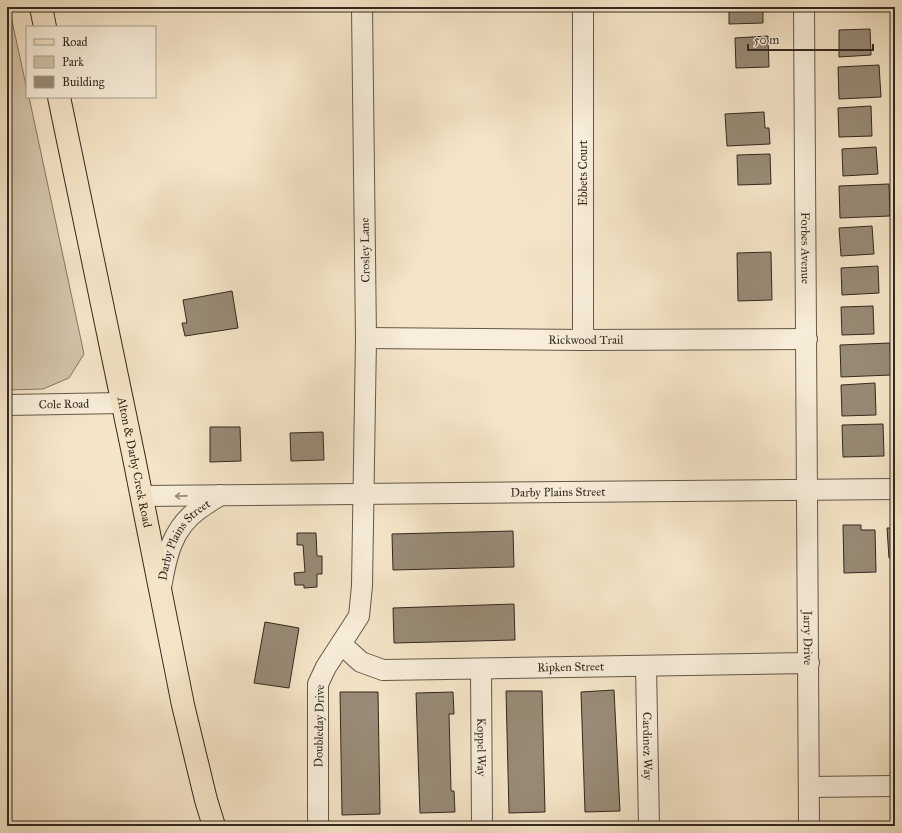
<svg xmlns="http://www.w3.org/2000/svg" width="902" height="833" viewBox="0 0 902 833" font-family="'IM FELL Great Primer',serif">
  <rect width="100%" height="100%" fill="#f5e5c8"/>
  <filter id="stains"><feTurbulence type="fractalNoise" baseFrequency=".005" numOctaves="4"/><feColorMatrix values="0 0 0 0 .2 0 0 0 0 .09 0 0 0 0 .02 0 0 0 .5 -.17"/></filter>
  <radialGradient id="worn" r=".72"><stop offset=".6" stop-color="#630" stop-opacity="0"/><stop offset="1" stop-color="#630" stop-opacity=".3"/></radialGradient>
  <!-- green -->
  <path fill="#d4c5ab" stroke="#847765" d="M7,7H9L27,90V97H29L84,354L69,378L43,389L7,390Z"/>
  <!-- building -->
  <path fill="#988b77" stroke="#33291f" d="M729,7H768V9H763V23L729,24Z
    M870,29L871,55L839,57V30Z
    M768,36L769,67L736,68L735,38Z
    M879,65L881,97L839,99L838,67Z
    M871,106L872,136L839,137L838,108Z
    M764,112L765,128H769L770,144L727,146L725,114Z
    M876,147L878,174L843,176L842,149Z
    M770,154L771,184L738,185L737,155Z
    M889,184L890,216L840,218L839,186Z
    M872,226L874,254L841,256L839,228Z
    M771,252L772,300L738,301L737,253Z
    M878,266L879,293L842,295L841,268Z
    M232,291L238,328L185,336L182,323H187L183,300Z
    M873,306L874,334L842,335L841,307Z
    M890,343L891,375L841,377L840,345Z
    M875,383L876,415L842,416L841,385Z
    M883,424L884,456L843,457L842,425Z
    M210,427H240L241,461L210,462Z
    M323,432L324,460L291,461L290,433Z
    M843,525H861V530H875L876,572L844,573Z
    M887,528H895V558H889Z
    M513,531L514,567L393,570L392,534Z
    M297,533H316L317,556H322V574H317V587L304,588V585H295L294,573L305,572L303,545H297Z
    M514,604L515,640L394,643L393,608Z
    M265,622L299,628L289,688L254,683Z
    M614,690L620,811L585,812L581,692Z
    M506,691H542L545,812L509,813Z
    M340,692H378L380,814L342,815Z
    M453,692L454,714H449L451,791H454L455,812L420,813L416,693Z"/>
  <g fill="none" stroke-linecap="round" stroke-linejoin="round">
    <!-- minor casing -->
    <g stroke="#645849" stroke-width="22">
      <g id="minor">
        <path id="s1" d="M804,7L809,826"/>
        <path id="s2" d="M366,338L583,340L807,339"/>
        <path d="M583,340V7"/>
        <path id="s3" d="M7,405L122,403"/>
        <path id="s4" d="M141,496L895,489"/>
        <path id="s5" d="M161,588C166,557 172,528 199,509C206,504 213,500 220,495"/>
        <path id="s6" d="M341,644L361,662L383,670L809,663"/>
        <path id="s7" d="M646,666L649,826"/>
        <path id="s8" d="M481,669L482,826"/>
        <path d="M809,787L895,786"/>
        <path d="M318,826V684L326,667L359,616L362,586L366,338L362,7"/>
      </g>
    </g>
    <!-- major casing -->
    <g stroke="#33291f" stroke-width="24">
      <g id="major">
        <path d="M41,7L45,27"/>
        <path id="s9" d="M59,97L134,458L183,705L206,800L214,826"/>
      </g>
    </g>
    <!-- minor -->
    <use href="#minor" stroke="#f8eedb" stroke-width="20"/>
    <!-- major -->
    <use href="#major" stroke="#f5e5c8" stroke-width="22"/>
  </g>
  <!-- one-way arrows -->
  <defs><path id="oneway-shaft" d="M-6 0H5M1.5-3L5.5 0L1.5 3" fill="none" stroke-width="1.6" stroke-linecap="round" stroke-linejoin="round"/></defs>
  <use stroke="#968c7d" href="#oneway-shaft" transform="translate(181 496) rotate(179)"/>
  <g text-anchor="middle" stroke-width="4" stroke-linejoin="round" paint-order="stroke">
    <!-- street labels -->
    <g font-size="12" fill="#33291f" stroke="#f8eedb">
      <text transform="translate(583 173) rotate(-90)" y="4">Ebbets Court</text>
      <text dy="4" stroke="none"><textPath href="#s1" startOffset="241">Forbes Avenue</textPath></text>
      <text transform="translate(365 250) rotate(-91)" y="4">Crosley Lane</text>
      <text dy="4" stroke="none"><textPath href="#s2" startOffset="220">Rickwood Trail</textPath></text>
      <text dy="4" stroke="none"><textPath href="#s3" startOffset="57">Cole Road</textPath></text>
      <text dy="4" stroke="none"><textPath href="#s9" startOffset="373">Alton &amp; Darby Creek Road</textPath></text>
      <text dy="4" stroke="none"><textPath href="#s4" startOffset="417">Darby Plains Street</textPath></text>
      <text dy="4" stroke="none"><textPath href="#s5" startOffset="55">Darby Plains Street</textPath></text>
      <text dy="4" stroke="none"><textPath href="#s1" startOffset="631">Jarry Drive</textPath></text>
      <text dy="4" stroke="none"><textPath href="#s6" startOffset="238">Ripken Street</textPath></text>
      <text transform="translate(319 726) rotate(-89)" y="4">Doubleday Drive</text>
      <text dy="4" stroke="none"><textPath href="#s7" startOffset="80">Cardinez Way</textPath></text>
      <text dy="4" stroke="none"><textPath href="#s8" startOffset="78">Koppel Way</textPath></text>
    </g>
  </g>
  <!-- margin -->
  <rect width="902" height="833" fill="none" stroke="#f5e5c8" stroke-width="24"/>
  <rect x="8" y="8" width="886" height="817" fill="none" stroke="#33291f" stroke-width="2"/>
  <rect x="12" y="12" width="878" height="809" fill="none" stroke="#33291f"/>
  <!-- legend -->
  <rect x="26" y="26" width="130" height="72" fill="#f8eedb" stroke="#a99f90"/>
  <rect x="34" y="39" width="20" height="6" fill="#f5e5c8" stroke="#a99f90"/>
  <text x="62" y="46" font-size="12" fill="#33291f">Road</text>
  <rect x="34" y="56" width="20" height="12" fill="#d4c5ab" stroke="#a99f90"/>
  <text x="62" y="66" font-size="12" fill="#33291f">Park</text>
  <rect x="34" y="76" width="20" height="12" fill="#988b77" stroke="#a99f90"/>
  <text x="62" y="86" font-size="12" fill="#33291f">Building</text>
  <!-- scale -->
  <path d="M748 44v6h125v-6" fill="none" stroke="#33291f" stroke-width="2"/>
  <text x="754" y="44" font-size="12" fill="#33291f" stroke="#f8eedb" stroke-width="3" paint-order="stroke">50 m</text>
  <rect width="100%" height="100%" filter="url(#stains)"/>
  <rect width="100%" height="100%" fill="url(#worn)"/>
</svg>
